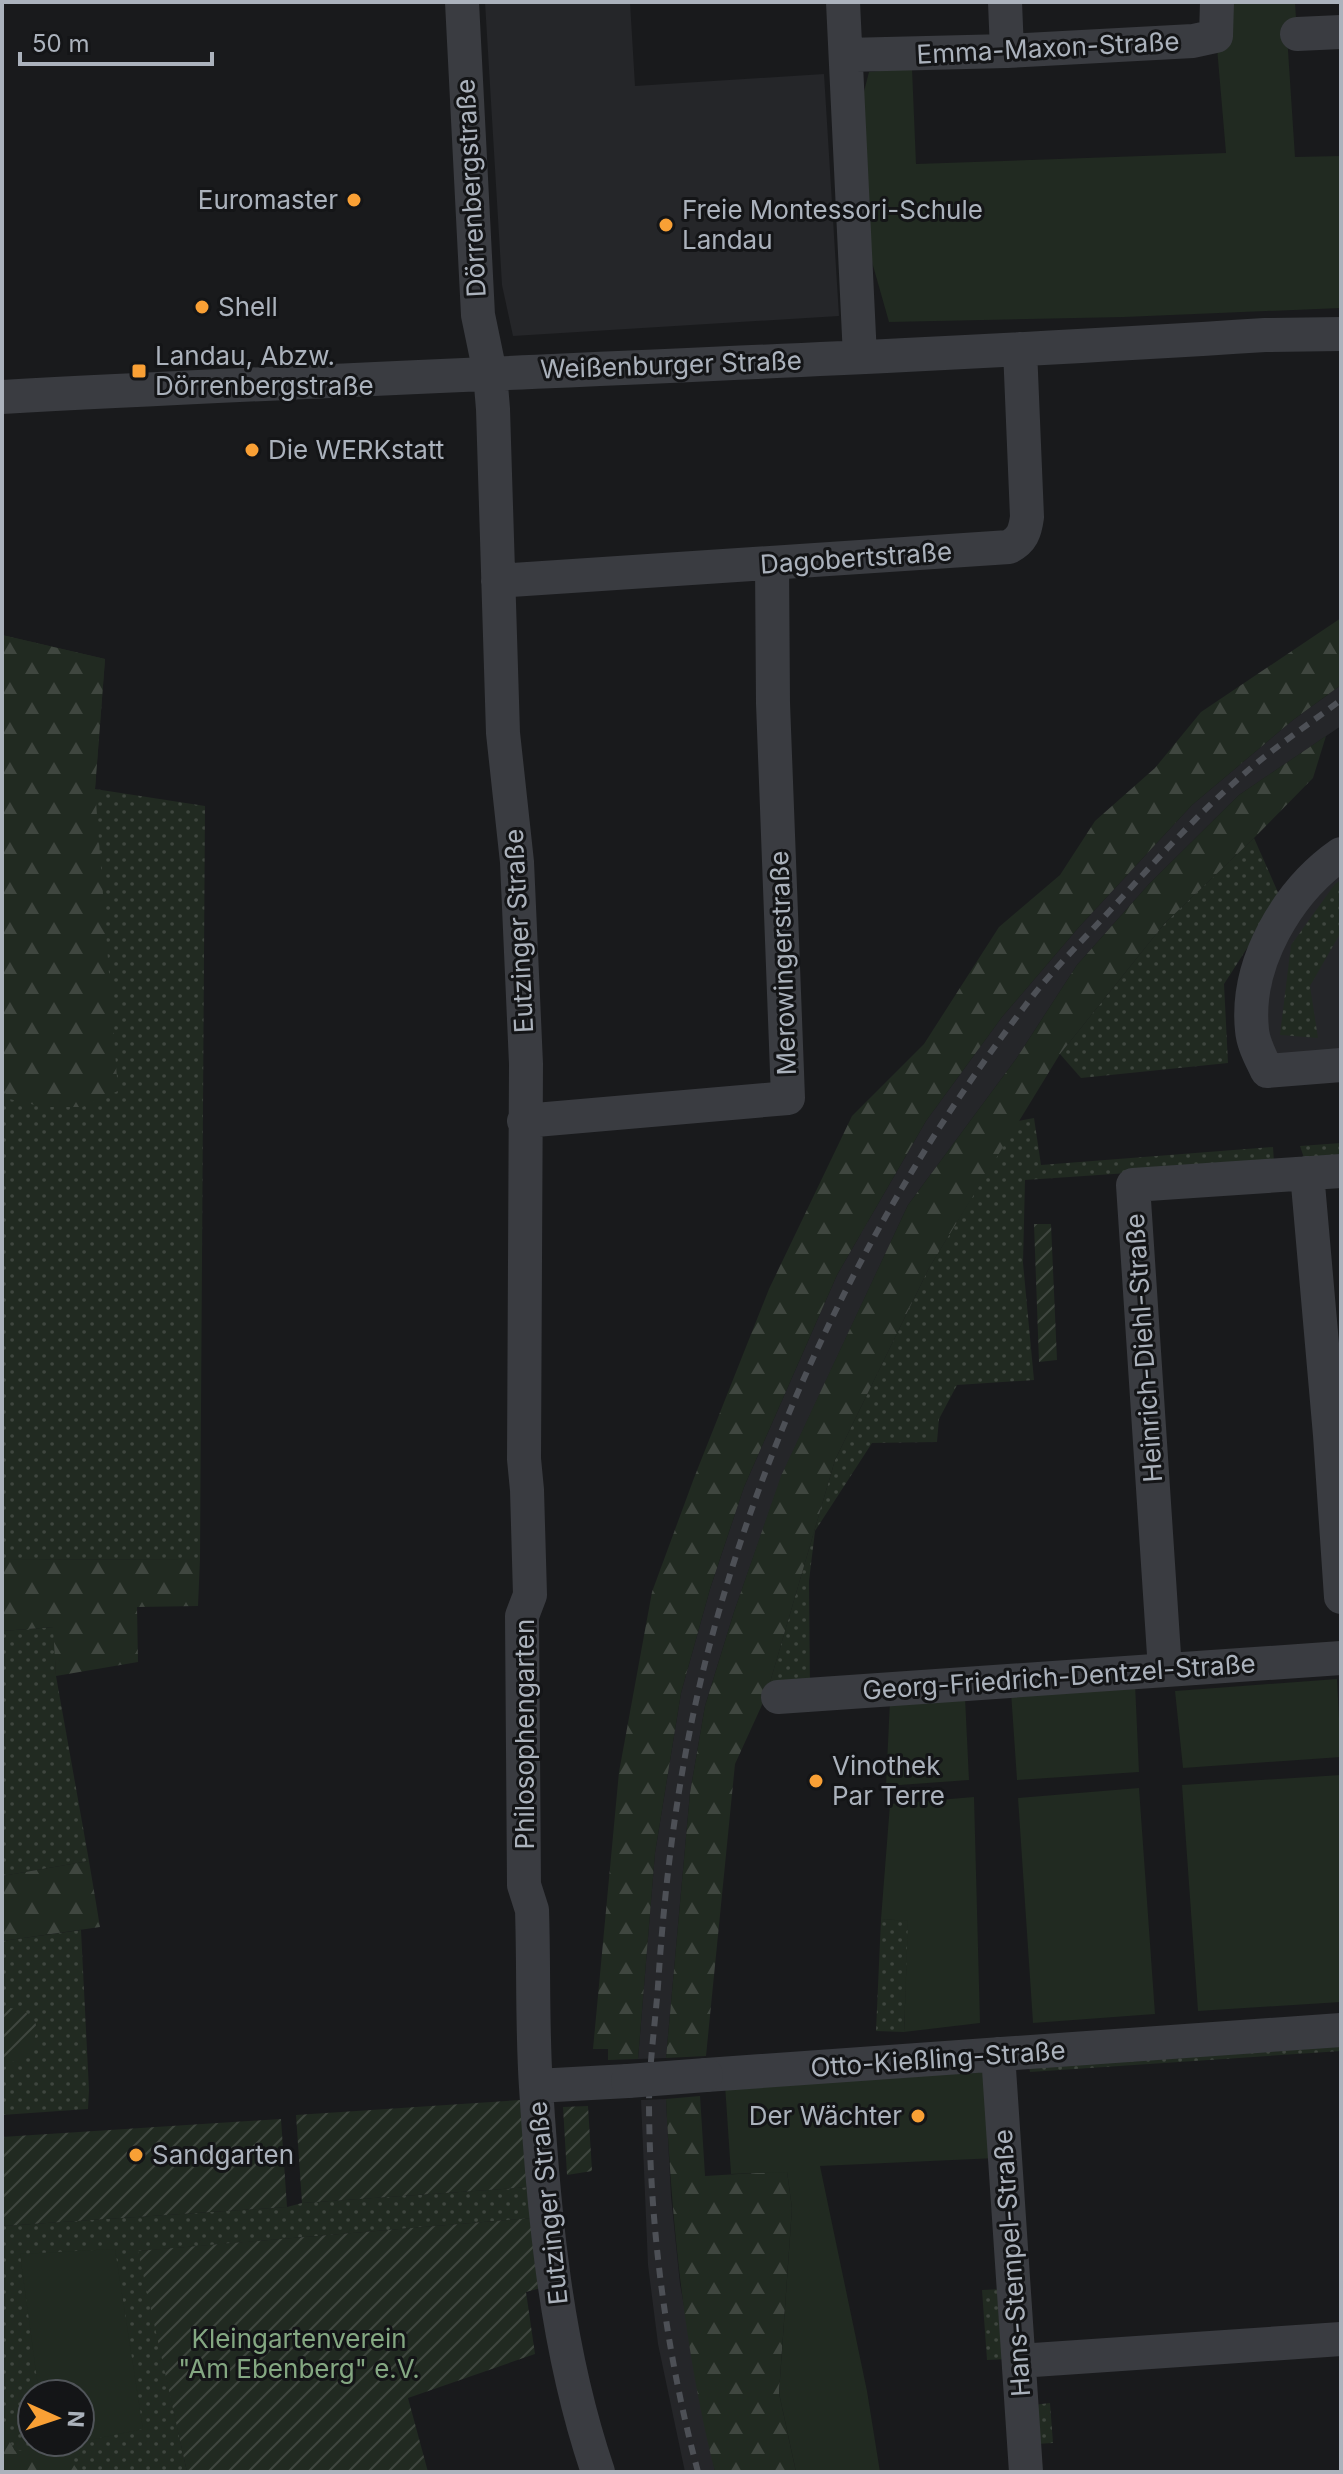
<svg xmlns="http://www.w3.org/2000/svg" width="1343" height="2474" viewBox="0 0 1343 2474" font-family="Inter,sans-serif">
  <defs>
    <pattern id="grass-dots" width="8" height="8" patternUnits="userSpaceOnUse" patternTransform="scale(2)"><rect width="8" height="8" fill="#212a21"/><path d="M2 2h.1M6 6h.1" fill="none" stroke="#3f463f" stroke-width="1.8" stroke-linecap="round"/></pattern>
    <pattern id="forest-firs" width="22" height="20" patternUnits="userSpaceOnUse" patternTransform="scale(2)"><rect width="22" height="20" fill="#212a21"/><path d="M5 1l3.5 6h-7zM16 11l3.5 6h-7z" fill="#3f463f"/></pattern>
    <pattern id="garden-furrows" width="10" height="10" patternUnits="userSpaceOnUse" patternTransform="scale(2)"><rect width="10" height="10" fill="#212a21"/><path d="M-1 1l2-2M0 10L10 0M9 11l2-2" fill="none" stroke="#3f463f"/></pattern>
  </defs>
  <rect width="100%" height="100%" fill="#191a1c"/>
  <!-- built -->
  <path fill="#252629" d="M485,2H630L635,86L824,74L839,316L513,336L502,285Z
    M1341,685V726L1239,795L1149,884L1077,965L1016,1059L908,1205L782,1475L734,1612L705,1706L690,1793L666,2058L638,2059L655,1853L681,1693L710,1589L744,1487L837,1275L926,1121L1002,1017L1079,927L1192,805L1293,720Z
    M1341,854V1065L1267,1071L1255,981Z
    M666,2099L671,2196L680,2284L715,2472H685L658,2344L648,2265L641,2100Z"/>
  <!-- grass -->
  <path fill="url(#grass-dots)" fill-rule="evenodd" d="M2,635L105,659L95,789L205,806L200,1559L2,1560Z
    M1254,838L1280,897L1224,984L1228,1063L1081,1078L1060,1054L1165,923Z
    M1341,880V932L1310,986L1318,1038L1280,1035L1291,945L1335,884Z
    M1034,1118L1041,1165L1273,1147L1274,1163L1025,1180L1023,1263L1034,1380L957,1385L939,1419L937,1442L872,1443L815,1531L809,1581L810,1694L766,1696L835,1460L929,1268L1018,1121Z
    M1341,1143V1159L1305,1161L1300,1146Z
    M54,1627L56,1676L89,1861L2,1876V1631Z
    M881,1919L909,1920L904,2032L876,2031Z
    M81,1930L89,2090L88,2109L2,2115V1941Z
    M1341,2044V2051L1030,2072L1029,2065Z
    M530,2187L532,2218L139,2251L187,2472H2V2226L287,2207L302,2203ZM32,2394H80V2442H32Z
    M1003,2289L1008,2359L987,2360L982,2290Z
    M1050,2403L1053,2443L1037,2444L1033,2405Z"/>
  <!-- forest -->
  <path fill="url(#forest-firs)" d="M1341,618V685L1293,720L1192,805L1079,927L1002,1017L926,1121L837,1275L744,1487L710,1589L681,1693L655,1853L638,2059L608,2060V2049H593L619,1772L652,1592L694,1478L769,1289L852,1116L924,1044L999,927L1060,875L1095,821L1155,768L1201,712Z
    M2,635L105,659L95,789L118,1091L82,1107H44L9,1099L2,1088Z
    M1326,736L1313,778L1254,838L1165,923L1060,1054L929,1268L835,1460L766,1696L735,1764L706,2056L666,2058L690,1793L705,1706L734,1612L781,1476L908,1205L1016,1059L1077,965L1149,884L1239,795Z
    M200,1559L198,1606L137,1607L138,1662L56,1676L53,1627L2,1631V1560Z
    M89,1861L100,1927L2,1941V1876Z
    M700,2096L705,2176L787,2171L792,2208L779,2393L796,2472H715C684,2350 672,2224 666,2099Z
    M2,2426L15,2451L62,2448L79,2472H2Z"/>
  <!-- park -->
  <path fill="#212a21" d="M1217,2H1295L1297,34L1287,35L1295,157L1341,156V308L1124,317L889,322L872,262L860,107L869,72L912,68L916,164L1226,153L1216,36Z
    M1337,1679L1341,1757L1183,1768L1175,1691Z
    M1135,1683L1139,1772L1017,1780L1011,1692Z
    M965,1697L969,1780L886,1786L890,1700Z
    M1341,1775V2002L1198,2011L1182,1785Z
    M1139,1788L1155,2014L1033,2023L1018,1798Z
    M974,1797L980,2023L904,2032L908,1921L881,1919L890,1804Z
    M992,2065L997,2158L820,2166L867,2391L880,2472H796L779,2393L792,2208L787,2172L731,2174L725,2085Z
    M115,2249L143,2429L46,2449L45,2442H80V2394H39L20,2254Z"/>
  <!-- garden -->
  <path fill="url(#garden-furrows)" d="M1034,1224H1051L1057,1360L1039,1362Z
    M2,2007C57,2011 38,2051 2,2068Z
    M520,2100L530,2187L302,2203L296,2115Z
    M588,2106L592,2171L567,2175L563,2107Z
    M281,2119L287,2207L2,2226V2137Z
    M532,2218L541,2288L526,2292L535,2354L408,2398L428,2472H187L138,2251Z"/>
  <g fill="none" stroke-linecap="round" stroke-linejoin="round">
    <!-- minor -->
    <path stroke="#3a3c41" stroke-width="34" d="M462,2L478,315L490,373L493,409L503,733L517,862L526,1064L524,1459L527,1490L530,1595L522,1616L524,1885L532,1910C534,1969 532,2029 536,2087C544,2216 556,2349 598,2472
      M843,2L860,357
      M1005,2L1007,51
      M1297,34L1341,32
      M846,55L1007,51L1193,41L1216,36L1217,2
      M2,397C423,374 844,362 1265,335L1341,334
      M498,581L1009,547C1022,540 1025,532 1027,517L1020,349
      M1341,854C1288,891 1245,963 1252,1030C1253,1044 1261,1058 1267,1071L1341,1065
      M524,1121L788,1098L773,703L772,563
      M1307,1173L1330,1435L1341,1597
      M1165,1670L1133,1185L1341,1171
      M778,1697L1341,1658
      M998,2054L1026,2472
      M706,2075L1341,2030
      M536,2086L628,2081
      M1019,2361L1341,2339"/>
    <!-- rail -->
    <path stroke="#4d5056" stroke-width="6" stroke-dasharray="10 8" stroke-linecap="butt" d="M698,2472C666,2353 650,2229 649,2105C649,2066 655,2025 658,1986C665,1876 679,1766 706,1659C766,1425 878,1197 1025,1006C1049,974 1078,945 1105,916C1149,868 1196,815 1245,773C1275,747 1309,724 1341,700"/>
    <!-- minor-bridge -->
    <path stroke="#3a3c41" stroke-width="34" d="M628,2081L706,2075"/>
  </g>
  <!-- markers -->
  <g fill="#f9a035" stroke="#141517" stroke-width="3">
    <circle cx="354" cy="200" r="8"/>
    <circle cx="666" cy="225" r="8"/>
    <circle cx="202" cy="307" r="8"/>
    <rect x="131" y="363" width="16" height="16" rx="4"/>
    <circle cx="252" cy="450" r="8"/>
    <circle cx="816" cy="1781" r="8"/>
    <circle cx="918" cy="2116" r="8"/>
    <circle cx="136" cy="2155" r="8"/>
  </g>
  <g text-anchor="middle" stroke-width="6" stroke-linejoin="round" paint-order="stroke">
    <!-- street labels -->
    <g font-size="26" fill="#abb2bc" stroke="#141517">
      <text transform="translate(1048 48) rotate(-3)" y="9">Emma-Maxon-Straße</text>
      <text transform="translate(471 188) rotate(-93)" y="9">Dörrenbergstraße</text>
      <text transform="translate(671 365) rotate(-2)" y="9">Weißenburger Straße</text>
      <text transform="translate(856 558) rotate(-4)" y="9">Dagobertstraße</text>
      <text transform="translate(519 931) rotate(-93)" y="9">Eutzinger Straße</text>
      <text transform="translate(783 963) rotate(-92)" y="9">Merowingerstraße</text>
      <text transform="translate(1144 1348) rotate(-94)" y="9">Heinrich-Diehl-Straße</text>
      <text transform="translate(1059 1677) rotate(-4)" y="9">Georg-Friedrich-Dentzel-Straße</text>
      <text transform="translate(525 1734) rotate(-90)" y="9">Philosophengarten</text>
      <text transform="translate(938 2059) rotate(-4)" y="9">Otto-Kießling-Straße</text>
      <text transform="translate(548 2203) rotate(-96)" y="9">Eutzinger Straße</text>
      <text transform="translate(1012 2263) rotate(-94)" y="9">Hans-Stempel-Straße</text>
    </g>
    <!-- poi labels -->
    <g font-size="26" fill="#abb2bc" stroke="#141517" text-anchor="start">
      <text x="338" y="209" text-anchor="end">Euromaster</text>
      <text x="682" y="219">Freie Montessori-Schule<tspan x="682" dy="30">Landau</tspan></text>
      <text x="218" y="316">Shell</text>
      <text x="155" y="365">Landau, Abzw.<tspan x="155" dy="30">Dörrenbergstraße</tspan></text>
      <text x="268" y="459">Die WERKstatt</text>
      <text x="832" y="1775">Vinothek<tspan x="832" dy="30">Par Terre</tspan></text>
      <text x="902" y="2125" text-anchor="end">Der Wächter</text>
      <text x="152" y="2164">Sandgarten</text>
    </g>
    <!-- park labels -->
    <g font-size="26" fill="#84a782" stroke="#141517">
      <text x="299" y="2348">Kleingartenverein<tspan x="299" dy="30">"Am Ebenberg" e.V.</tspan></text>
    </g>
  </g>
  <!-- border -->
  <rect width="1343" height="2474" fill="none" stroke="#abb2bc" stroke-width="8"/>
  <!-- north arrow -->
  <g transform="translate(56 2418) rotate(93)"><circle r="38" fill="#141517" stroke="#505459" stroke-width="2"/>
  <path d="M0-6L14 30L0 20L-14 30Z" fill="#f9a035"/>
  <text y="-12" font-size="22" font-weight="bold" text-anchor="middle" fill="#abb2bc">N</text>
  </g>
  <!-- scale -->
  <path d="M20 52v12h192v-12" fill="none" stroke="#abb2bc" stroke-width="4"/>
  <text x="32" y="52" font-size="24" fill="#abb2bc" stroke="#141517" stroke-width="6" paint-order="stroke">50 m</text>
</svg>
